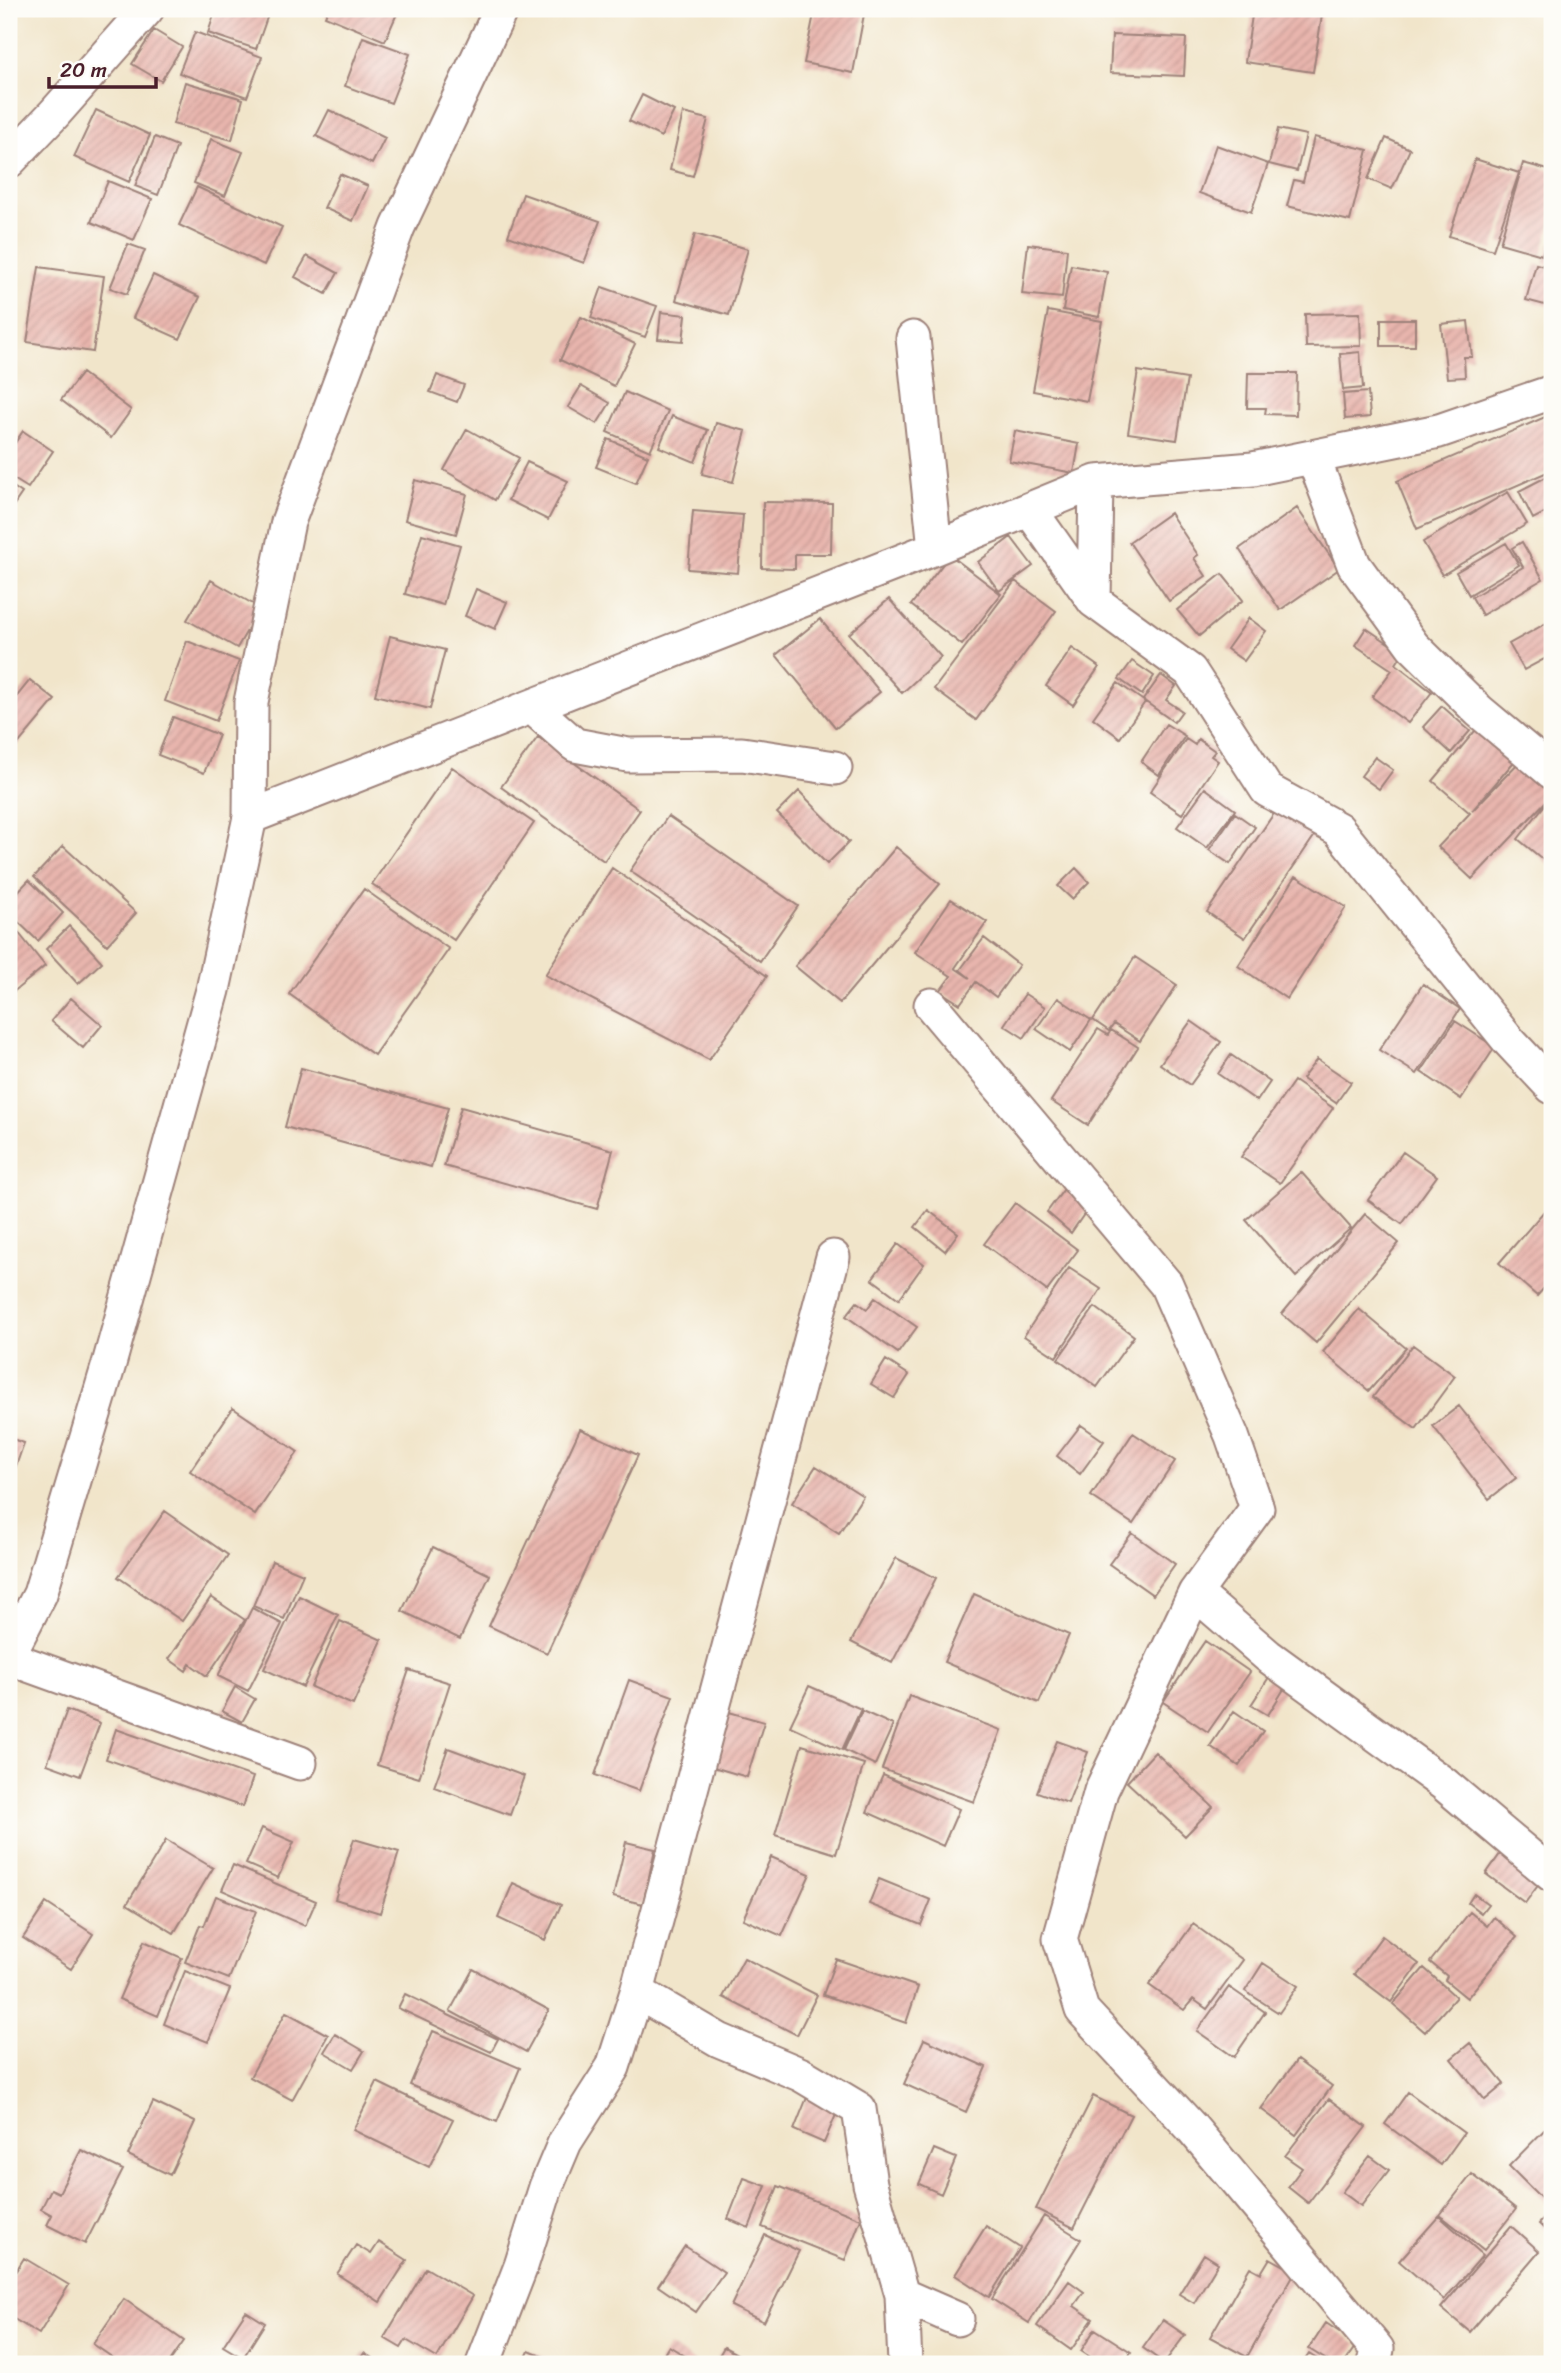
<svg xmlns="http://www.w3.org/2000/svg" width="1561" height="2373" viewBox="0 0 1561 2373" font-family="Sriracha,sans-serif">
  <defs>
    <pattern id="building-hatch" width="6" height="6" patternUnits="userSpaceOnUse" patternTransform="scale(1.75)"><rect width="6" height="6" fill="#e8b5ad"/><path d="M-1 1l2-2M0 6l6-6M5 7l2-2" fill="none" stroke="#c89b95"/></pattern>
  </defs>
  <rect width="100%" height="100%" fill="#fdfcf7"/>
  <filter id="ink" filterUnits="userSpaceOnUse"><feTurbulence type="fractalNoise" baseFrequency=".0143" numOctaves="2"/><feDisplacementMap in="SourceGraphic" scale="14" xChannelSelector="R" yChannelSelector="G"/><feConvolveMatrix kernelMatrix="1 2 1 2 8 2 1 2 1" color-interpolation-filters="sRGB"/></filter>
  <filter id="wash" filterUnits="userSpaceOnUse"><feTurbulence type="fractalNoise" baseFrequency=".00686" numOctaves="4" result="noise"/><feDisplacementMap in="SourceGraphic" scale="28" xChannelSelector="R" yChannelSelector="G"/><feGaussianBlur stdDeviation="1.57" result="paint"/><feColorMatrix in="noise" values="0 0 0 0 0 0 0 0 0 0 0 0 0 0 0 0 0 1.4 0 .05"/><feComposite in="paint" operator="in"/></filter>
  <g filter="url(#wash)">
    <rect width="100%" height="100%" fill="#f1e5ca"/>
    <g id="blocks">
      <!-- building -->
      <path fill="url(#building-hatch)" d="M216,9H270L256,49L208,33Z
        M328,9H399L385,41L325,16Z
        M815,9H865L853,73L804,63Z
        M1163,9H1195L1194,15Z
        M1253,9H1323L1313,72L1245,62Z
        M154,30L182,47L161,81L132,64Z
        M195,32L262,57L247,97L179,73Z
        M1112,35L1186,38L1184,76L1110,73Z
        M363,37L410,54L391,103L345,86Z
        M185,82L243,99L232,140L173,124Z
        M642,95L674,111L661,137L629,121Z
        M96,110L150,135L129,182L74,157Z
        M329,110L385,138L372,164L316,136Z
        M683,113L708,119L693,176L670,170Z
        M1278,129L1306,135L1297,171L1269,164Z
        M155,137L177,146L158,195L135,186Z
        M1314,137L1368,150L1350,221L1287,206L1294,180L1303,182Z
        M1386,138L1410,149L1392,189L1368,179Z
        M211,139L243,152L225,196L194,183Z
        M1216,145L1268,164L1251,212L1199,193Z
        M1475,159L1519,173L1493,250L1449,236Z
        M1523,163L1552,171V220L1542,255L1500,243Z
        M340,174L368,186L353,221L324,208Z
        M108,181L152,199L134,240L91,222Z
        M197,187L282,227L264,265L179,225Z
        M523,194L600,221L584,263L508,236Z
        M695,234L748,249L729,315L676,300Z
        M1552,238V266L1544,263Z
        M128,244L145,250L127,294L110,288Z
        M1028,244L1067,249L1062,298L1022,294Z
        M307,256L338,273L326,294L295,277Z
        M1536,264L1552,268V307L1526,300Z
        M1071,265L1107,272L1099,317L1063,310Z
        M39,267L104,276L93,352L27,342Z
        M153,275L200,297L180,339L133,318Z
        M602,287L657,306L645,337L591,318Z
        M1048,311L1102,321L1087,401L1033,391Z
        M661,312L686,315L683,341L658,339Z
        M1360,313L1361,346L1306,347L1305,314Z
        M581,317L635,344L614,386L560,360Z
        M1381,319H1415V346H1381Z
        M1468,321L1472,357H1464L1465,377L1447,378L1441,324Z
        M1360,352L1363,388L1343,390L1340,354Z
        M1138,371L1187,379L1177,440L1128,433Z
        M82,373L131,410L111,438L61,400Z
        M1248,373H1297L1296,415L1265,414L1266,408H1247Z
        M437,375L464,385L457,402L430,392Z
        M581,386L610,403L597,424L568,407Z
        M625,392L668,411L650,451L607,432Z
        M1368,392L1370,417L1345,419L1343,394Z
        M1552,414V470L1417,529L1397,481Z
        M672,416L708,430L695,462L659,447Z
        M716,423L746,431L733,482L702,474Z
        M467,429L519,458L495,500L444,470Z
        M23,431L53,451L28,488L9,476V452Z
        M1015,431L1079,444L1074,473L1009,461Z
        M608,439L648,456L636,483L596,467Z
        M527,462L568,481L548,520L508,500Z
        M1552,474V509L1533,519L1519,491Z
        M415,480L467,494L456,534L405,520Z
        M9,484L22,493L9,512Z
        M1508,492L1527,524L1442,575L1423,542Z
        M763,502L832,503L831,554H795V569L762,568Z
        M1297,508L1339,569L1280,610L1239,549Z
        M693,511L743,515L738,573L688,569Z
        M1170,513L1198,555L1194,558L1206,576L1169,601L1129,542Z
        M422,534L460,545L443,605L405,594Z
        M1011,537L1033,566L999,591L978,562Z
        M1522,542L1543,579L1482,615L1472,597L1523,567L1512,548Z
        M1506,543L1519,565L1469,595L1456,572Z
        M950,555L1001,594L962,645L911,605Z
        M1222,574L1243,600L1199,636L1177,610Z
        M211,580L260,608L237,648L187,620Z
        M1015,581L1056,611L976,720L934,689Z
        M476,589L507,602L495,629L465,616Z
        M889,599L941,657L902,693L849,634Z
        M1249,618L1266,631L1244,661L1227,649Z
        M820,619L880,692L836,728L776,655Z
        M1552,620V655L1524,670L1509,644Z
        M1366,628L1403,653L1396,664L1432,692L1408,723L1372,697L1392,670L1355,645Z
        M390,636L445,650L430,709L375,695Z
        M187,641L239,661L216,721L165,701Z
        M1072,648L1099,667L1073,705L1046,686Z
        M1132,661L1154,676L1142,695L1119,679Z
        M1161,675L1176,686L1166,700L1182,711L1174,722L1143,700Z
        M30,680L55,700L9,755V706Z
        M1118,683L1145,702L1120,738L1093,718Z
        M1442,706L1470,731L1451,753L1423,727Z
        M173,717L219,735L204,773L158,755Z
        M1166,724L1185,736L1159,775L1141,762Z
        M1480,725L1518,757L1472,811L1523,758L1552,787V795L1472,879L1438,847L1470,813L1433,781Z
        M538,737L640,810L604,861L501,787Z
        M1186,739L1195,745L1198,739L1215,751L1211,756L1218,761L1182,814L1150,792Z
        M1375,757L1393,770L1379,789L1361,776Z
        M452,767L534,823L454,940L372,884Z
        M1205,788L1235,810L1207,848L1177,827Z
        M799,791L849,842L827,864L777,813Z
        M1548,801L1552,804V867L1518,839Z
        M1277,809L1315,835L1245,938L1207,912Z
        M1235,813L1255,827L1230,864L1209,850Z
        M668,816L798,906L760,961L630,871Z
        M63,846L136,913L107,945L34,877Z
        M896,847L940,884L840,1003L795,966Z
        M612,868L767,976L709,1060L545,975Z
        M1076,868L1089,882L1072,899L1058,886Z
        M1296,876L1346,907L1287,999L1238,966Z
        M29,880L63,913L38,941L9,913V901Z
        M364,889L449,949L374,1055L289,994Z
        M951,899L987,922L955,968L970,978L960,970L984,938L1019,965L996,997L976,982L960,1004L940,991L951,976L915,952Z
        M69,926L102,962L78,984L46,949Z
        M14,927L45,966L12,993L9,990V932Z
        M1135,957L1177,985L1140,1041L1114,1024L1109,1031L1093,1020Z
        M1423,984L1460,1009L1417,1074L1379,1050Z
        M1025,994L1045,1007L1024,1038L1004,1025Z
        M71,998L102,1025L83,1048L51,1021Z
        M1058,998L1091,1020L1070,1052L1036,1029Z
        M1191,1021L1221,1042L1190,1085L1160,1064Z
        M1455,1021L1495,1047L1461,1099L1421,1072Z
        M1098,1029L1108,1035L1111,1030L1138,1047L1088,1125L1051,1101Z
        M1231,1055L1270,1082L1257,1101L1218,1074Z
        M1317,1059L1351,1082L1336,1103L1302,1079Z
        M301,1068L448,1108L431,1167L285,1127Z
        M1294,1081L1333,1108L1280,1183L1241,1157Z
        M461,1107L613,1150L597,1209L444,1166Z
        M1403,1152L1437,1176L1402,1224L1368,1200Z
        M1301,1172L1351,1228L1296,1277L1246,1220Z
        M1064,1189L1089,1207L1071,1233L1047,1212Z
        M1552,1202V1279L1537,1296L1499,1263Z
        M1015,1203L1078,1250L1047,1291L984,1244Z
        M928,1210L958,1233L945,1251L915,1227Z
        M1365,1214L1399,1243L1316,1343L1282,1314Z
        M898,1244L924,1264L899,1299L872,1279Z
        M1069,1268L1101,1289L1056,1357L1024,1336Z
        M875,1298L917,1327L898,1353L846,1316L857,1302L867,1309Z
        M1095,1307L1134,1336L1097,1387L1058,1359Z
        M1359,1309L1406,1348L1369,1391L1323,1352Z
        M1413,1345L1455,1376L1416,1429L1373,1397Z
        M886,1360L909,1375L894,1398L871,1384Z
        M1459,1406L1516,1478L1489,1499L1433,1426Z
        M233,1408L298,1452L255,1515L190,1471Z
        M1081,1425L1104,1441L1080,1474L1057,1456Z
        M580,1429L638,1455L547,1653L489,1626Z
        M1133,1433L1175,1461L1133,1524L1091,1496Z
        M9,1438L24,1443L9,1486Z
        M816,1466L863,1496L839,1533L792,1503Z
        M165,1511L228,1555L182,1621L118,1577Z
        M1132,1533L1175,1564L1153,1595L1109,1564Z
        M433,1547L490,1575L460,1639L402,1611Z
        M896,1558L936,1578L892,1663L851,1642Z
        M272,1561L303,1574L284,1619L253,1606Z
        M974,1594L1069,1635L1039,1703L944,1662Z
        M299,1596L338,1615L303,1687L264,1669Z
        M211,1597L245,1620L207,1676L190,1664L186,1671L169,1659Z
        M252,1608L282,1624L248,1691L218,1676Z
        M340,1621L382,1640L353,1705L311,1687Z
        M1205,1641L1250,1672L1208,1732L1163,1702Z
        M409,1670L450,1683L419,1778L377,1765Z
        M1271,1674L1287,1684L1268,1715L1251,1705Z
        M629,1680L673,1696L639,1791L595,1775Z
        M809,1686L861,1709L842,1750L790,1726Z
        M235,1687L255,1699L242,1722L222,1711Z
        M909,1696L1001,1730L974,1802L882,1769Z
        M67,1710L100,1723L80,1776L47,1764Z
        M862,1711L893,1725L875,1765L844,1750Z
        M1234,1711L1263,1731L1239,1766L1210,1746Z
        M729,1712L764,1722L747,1777L713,1767Z
        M116,1729L253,1777L243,1807L106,1759Z
        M1057,1741L1088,1752L1068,1803L1037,1792Z
        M802,1745L864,1764L836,1854L775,1835Z
        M448,1748L524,1776L510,1815L434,1787Z
        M1155,1752L1213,1807L1185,1836L1127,1782Z
        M883,1775L959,1809L943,1846L867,1812Z
        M262,1828L294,1842L278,1878L246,1864Z
        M354,1839L399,1852L380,1913L335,1899Z
        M166,1840L213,1868L174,1933L127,1904Z
        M626,1842L655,1849L643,1904L613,1897Z
        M1505,1847L1545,1876L1525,1903L1486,1874Z
        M771,1857L810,1874L782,1936L743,1919Z
        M233,1865L316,1901L305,1926L222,1890Z
        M879,1879L931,1900L921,1925L869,1904Z
        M513,1883L561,1905L545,1940L498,1918Z
        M1474,1894L1488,1904L1481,1913L1468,1903Z
        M216,1896L256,1911L229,1979L185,1962L200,1925L204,1926Z
        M46,1903L93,1934L71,1969L23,1938Z
        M1470,1912L1487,1926L1494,1917L1517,1937L1467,1998L1445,1980L1447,1976L1430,1962Z
        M1193,1924L1243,1960L1207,2009L1193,1999L1184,2010L1149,1985Z
        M1382,1936L1419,1964L1391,2002L1354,1974Z
        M144,1941L182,1958L158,2016L119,1999Z
        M744,1958L817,1995L797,2035L723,1997Z
        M836,1959L918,1987L906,2023L823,1995Z
        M1263,1963L1298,1986L1279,2013L1245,1991Z
        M1424,1968L1456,1997L1425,2032L1393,2004Z
        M473,1969L549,2010L526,2052L450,2011Z
        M185,1971L230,1989L208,2042L164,2024Z
        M1229,1987L1265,2012L1234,2057L1197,2031Z
        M405,1994L498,2039L491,2052L398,2008Z
        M286,2012L328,2035L292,2100L250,2077Z
        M433,2031L520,2068L497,2122L410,2085Z
        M335,2034L364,2051L353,2069L324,2052Z
        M924,2039L986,2067L966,2112L904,2084Z
        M1470,2043L1504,2084L1485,2100L1451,2059Z
        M1297,2060L1332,2086L1296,2135L1261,2109Z
        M377,2082L453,2119L429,2167L353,2130Z
        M810,2090L841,2103L824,2143L794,2130Z
        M1408,2092L1464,2133L1441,2165L1385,2124Z
        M1093,2096L1131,2115L1074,2228L1036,2209Z
        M1329,2099L1366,2127L1308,2203L1288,2187L1302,2168L1285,2156Z
        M153,2102L195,2122L170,2175L128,2155Z
        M1552,2122V2197L1546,2203L1509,2166Z
        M934,2149L956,2158L941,2194L919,2184Z
        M81,2150L123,2170L85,2244L47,2225L52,2215L41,2209L51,2189L59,2193Z
        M1370,2156L1389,2170L1361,2206L1342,2192Z
        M1472,2174L1516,2209L1484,2250L1440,2215Z
        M744,2178L766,2186L749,2228L728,2219Z
        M778,2186L861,2219L845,2260L762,2227Z
        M1552,2210V2236L1539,2224Z
        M1044,2216L1081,2239L1029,2323L992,2299Z
        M1439,2216L1483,2255L1444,2300L1399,2261Z
        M986,2226L1020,2248L989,2297L955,2275Z
        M1511,2226L1539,2251L1470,2332L1441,2308Z
        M765,2235L799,2251L764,2322L731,2306Z
        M379,2242L407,2260L380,2302L337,2274L356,2245L371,2254Z
        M685,2246L724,2272L696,2312L658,2286Z
        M1204,2254L1218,2263L1194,2303L1179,2294Z
        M24,2258L69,2285L39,2334L9,2316V2282Z
        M1270,2258L1295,2272L1247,2357L1210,2337L1250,2267L1261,2273Z
        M426,2268L473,2296L437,2358L406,2340L401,2348L384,2338Z
        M1069,2281L1084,2292L1074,2306L1093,2319L1071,2350L1037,2326Z
        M124,2299L184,2341L168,2364H122L93,2344Z
        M246,2311L265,2323L243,2358L223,2346Z
        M1163,2320L1185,2335L1164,2363L1143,2348Z
        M1326,2323L1357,2344L1343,2364H1333L1309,2349Z
        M1095,2329L1131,2352L1123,2364H1101L1081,2351Z
        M669,2346L698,2364H658Z
        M724,2347L755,2364H714Z
        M529,2351L561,2364H523Z
        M364,2353L382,2364H357Z
        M1309,2354L1325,2364H1302Z"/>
    </g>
  </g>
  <g filter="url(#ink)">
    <use href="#blocks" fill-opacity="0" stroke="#9e827a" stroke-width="2"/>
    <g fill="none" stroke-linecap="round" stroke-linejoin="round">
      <!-- minor casing -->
      <g stroke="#9e827a" stroke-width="37">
        <path id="minor" d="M9,161L54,114L147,9
          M913,338L935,548
          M1313,457L1354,565L1413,646L1479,711L1552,772
          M1030,510L1094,601L1190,671L1267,790L1338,829L1508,1040L1552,1087
          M1094,601L1096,482
          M532,707L575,745L628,755L742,754L835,768
          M250,817L935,548L1096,482L1253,469L1439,431L1552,392
          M931,1005L1166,1284L1232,1436L1257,1508L1195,1593L1268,1656L1444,1784L1552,1875
          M1195,1593L1101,1791L1060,1939L1082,2010L1192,2128L1377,2349L1374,2364
          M9,1654L40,1594L109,1364L213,990L250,817L251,702L288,522L398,227L501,9
          M9,1658L300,1763
          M637,1992L719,2040L802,2075L859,2109L870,2184L902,2295L905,2364
          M902,2295L957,2319
          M483,2364L521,2266L546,2187L565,2142L613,2067L637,1992L833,1257"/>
      </g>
      <!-- minor -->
      <use href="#minor" stroke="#fff" stroke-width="33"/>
    </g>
  </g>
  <!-- margin -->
  <rect width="1561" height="2373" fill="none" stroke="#fdfcf7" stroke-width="35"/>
  <!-- scale -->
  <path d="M49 77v10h107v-10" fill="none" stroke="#4a1f2b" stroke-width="3.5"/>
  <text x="60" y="77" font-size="21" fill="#4a1f2b" stroke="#fdfcf7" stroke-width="5" paint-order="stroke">20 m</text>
</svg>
